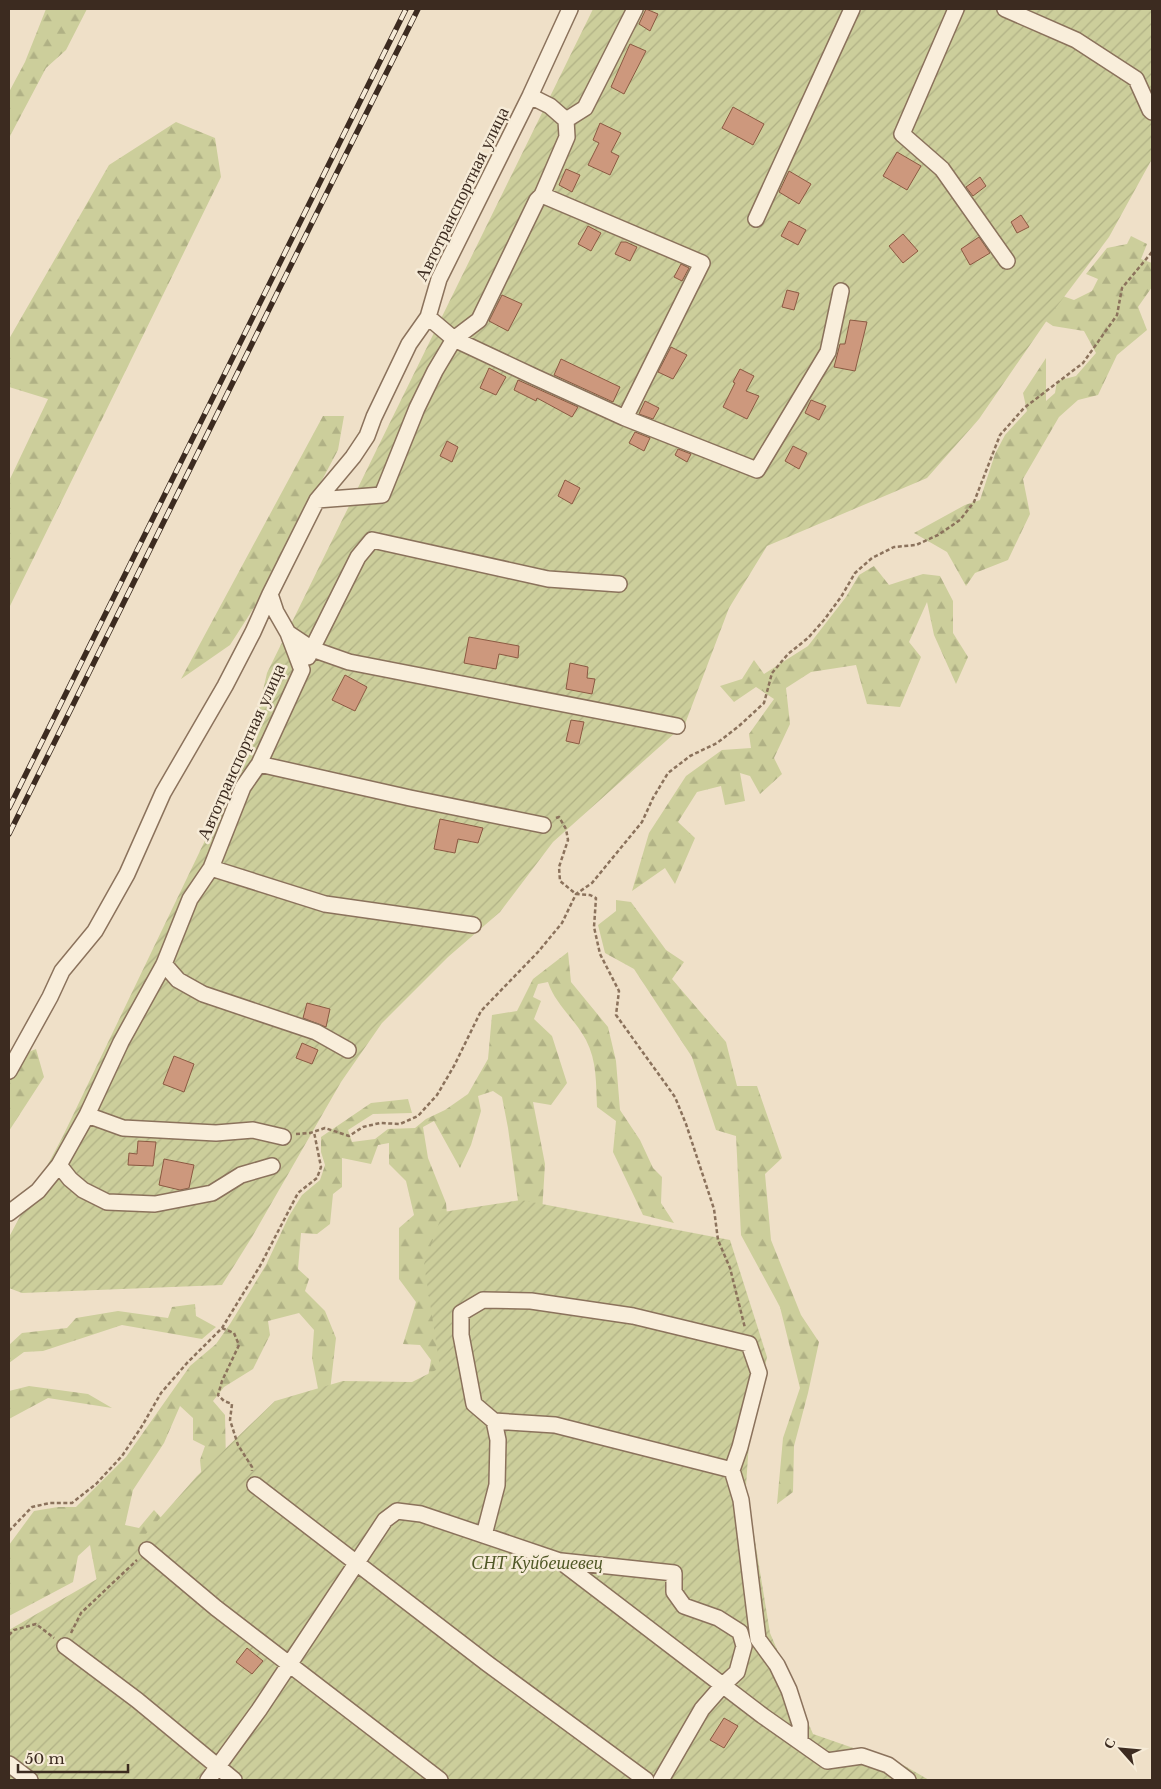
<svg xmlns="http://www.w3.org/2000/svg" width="1161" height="1789" viewBox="0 0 1161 1789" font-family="'Libre Baskerville',serif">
  <defs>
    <pattern id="forest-firs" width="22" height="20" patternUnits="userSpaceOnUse" patternTransform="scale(1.25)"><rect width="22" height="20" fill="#ccce9b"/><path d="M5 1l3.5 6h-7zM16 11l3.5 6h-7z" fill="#b0b185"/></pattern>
    <pattern id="garden-furrows" width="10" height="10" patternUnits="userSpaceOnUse" patternTransform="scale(1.25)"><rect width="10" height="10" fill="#ccce9b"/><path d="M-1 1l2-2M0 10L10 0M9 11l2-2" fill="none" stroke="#b0b185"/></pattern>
  </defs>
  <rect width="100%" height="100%" fill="#efe0c8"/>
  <!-- forest -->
  <path fill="url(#forest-firs)" d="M46,9H87L66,50L46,68L9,138V92L25,62Z
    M176,122L215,138L221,177L9,608V481L48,399L9,387V339L109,165Z
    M1131,236L1147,244L1141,259L1152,263V287L1138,307L1147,330L1117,355L1098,395L1078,400L1059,417L1023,479L1030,514L1008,560L975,573L966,586L947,552L914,533L965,505L980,500L995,454L1005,435L1027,411L1023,393L1046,358V401L1055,393L1057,381L1076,376L1096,353L1084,331L1053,326L1011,298L1051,292L1074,300L1092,291L1098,279L1086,274L1107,248L1127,244Z
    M323,416H344L338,450L255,606L230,645L181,679Z
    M874,566L889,585L923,574L940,576L953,601V633L968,657L956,684L934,635L927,602L909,642L921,657L900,707L867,704L856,665L811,672L786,688L790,724L774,758L782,774L760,794L750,776L740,773L745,801L725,805L721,786L697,792L678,822L695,838L675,884L665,868L632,891L649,833L686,776L722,750L751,748L749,734L774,699L756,687L734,702L720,686L742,679L754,660L764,674L808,646L846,597L859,575Z
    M616,900L631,902L666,950L684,962L672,979L726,1042L737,1086H757L782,1158L765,1174L771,1240L801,1315L819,1342L808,1393L794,1446L793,1492L777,1504L783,1438L800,1388L780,1307L741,1235L736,1136L716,1130L692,1057L634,969L605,953L598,925L616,911Z
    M568,952L571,982L608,1027L616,1061L620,1110L640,1140L653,1168L662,1177L661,1203L674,1223L643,1215L613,1152L616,1121L597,1107C596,1084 597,1061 586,1040C575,1019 555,1004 548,982L538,984L533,997L541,1001L534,1019L552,1036L567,1083L551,1105L533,1102L545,1164L542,1213L519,1208L508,1128L502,1097L493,1091L478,1096L481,1111L471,1145L460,1168L434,1121L423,1127L428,1158L446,1203L462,1398L426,1388L431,1360L420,1345L403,1344L416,1302L399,1279V1228L414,1215L406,1181L389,1164V1143L378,1145L371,1164L342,1158V1187L333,1194L330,1224L317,1234L301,1233L298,1269L309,1279L305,1291L325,1311L336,1338L330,1391L321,1404L312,1358L314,1330L299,1313L268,1321L270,1335L253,1369L224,1387L213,1401L225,1415L226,1463L202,1479L200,1460L205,1446L193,1440V1418L180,1406L164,1443L133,1490L125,1525L139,1528L154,1510L168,1525L98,1587L90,1545L78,1556L73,1582L9,1616V1545L34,1511L58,1507H76L126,1457L190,1366L216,1344L230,1324L266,1265L289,1216L302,1195L320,1180L325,1165L321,1152V1137L371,1103L408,1099L412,1113L373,1114L348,1130L352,1142L375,1139L388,1129L415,1128L426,1119L445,1110L468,1094L488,1059L492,1015L517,1011L533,979Z
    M36,1049L44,1077L9,1131V1060Z
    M195,1304L196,1316L216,1327L202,1339L122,1325L43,1351L24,1352L9,1363V1345L22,1333L67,1328L76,1318L118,1311L168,1318L172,1307Z
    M29,1386L88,1394L112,1408L48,1398L9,1419V1391Z"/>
  <!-- garden -->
  <path fill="url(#garden-furrows)" d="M593,9H1152V159L1109,237L1052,313L979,419L927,478L767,546L729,608L685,724L553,842L500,912L448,957L382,1023L341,1082L252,1237L222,1285L22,1293L9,1288V1237L62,1138L250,747L267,673Z
    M521,1200L730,1240L767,1357L749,1442L746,1486L770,1633L813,1734L905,1766L929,1780H9V1630L116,1568L197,1476L275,1401L343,1381L412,1382L440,1368L424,1264L443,1212Z"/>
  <!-- building -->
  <path fill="#cd987d" stroke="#8b5942" d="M646,9L658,14L650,31L639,24Z
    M630,44L646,51L624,94L611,87Z
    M733,107L764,124L753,145L722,128Z
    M600,123L621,133L611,152L619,156L610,175L588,165L599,143L593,140Z
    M897,152L921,166L907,190L883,176Z
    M566,169L580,175L572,192L559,185Z
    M789,171L811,184L799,204L779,192Z
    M980,177L986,186L973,196L966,187Z
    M1021,215L1029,227L1017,233L1011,222Z
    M789,221L806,230L798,245L781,236Z
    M588,226L601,233L591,251L578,244Z
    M903,234L918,251L903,263L889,246Z
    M979,237L990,253L970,265L961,249Z
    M621,242H626L637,247L630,261L615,254Z
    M681,264L689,268L682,281L674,277Z
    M787,290L799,293L794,310L782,307Z
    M502,295L522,304L508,331L489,321Z
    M850,320L867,322L855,371L834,367L840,344H845Z
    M671,347L687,355L673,379L658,372Z
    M561,359L620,387L613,402L554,375Z
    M489,368L506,377L496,395L480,388Z
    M740,369L754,376L746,391L759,396L747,419L723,407L735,383L733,382Z
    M518,380L578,407L572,417L537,398L536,401L514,390Z
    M811,400L826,406L819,420L805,413Z
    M645,401L659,408L653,419L639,414Z
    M635,432L650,438L644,451L629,443Z
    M447,441L458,447L452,462L440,456Z
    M793,446L807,453L799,469L785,461Z
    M678,449L691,454L687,462L675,455Z
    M565,480L580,488L572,504L558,496Z
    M469,637L519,646L518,658L499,654L496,669L464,663Z
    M570,663L588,667L587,678L595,679L592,694L566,689Z
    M345,675L367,687L355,711L332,700Z
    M571,720L584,722L579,744L566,741Z
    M440,819L483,828L478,843L458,839L455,853L434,849Z
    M307,1003L330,1009L326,1027L303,1018Z
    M302,1043L318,1050L312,1064L296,1058Z
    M174,1056L194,1064L184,1092L163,1084Z
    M138,1141L156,1142L153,1166L128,1165L129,1153L137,1154Z
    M164,1159L194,1165L189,1188L180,1190L159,1185Z
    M247,1648L263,1661L252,1674L236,1662Z
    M724,1718L738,1726L724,1748L710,1740Z"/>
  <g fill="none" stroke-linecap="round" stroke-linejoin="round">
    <!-- minor casing -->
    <g stroke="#8b725c" stroke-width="18">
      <path id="minor" d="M956,9L902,134L942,169L1007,261
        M1005,9L1076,40L1136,79L1150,110L1152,112
        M530,96L550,106L566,120L567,137L542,195L702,263L625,418
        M566,120L585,108L635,9
        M756,219L852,9
        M428,317L454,339L535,377L625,418L757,470L828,352L841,291
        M317,500L382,495L417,408L435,371L454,339L479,320L537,200L542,195
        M288,633L312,649L349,662L677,726
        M308,657L358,557L372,540L548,579L619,584
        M259,764L410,798L543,825
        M211,868L325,904L473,925
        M164,964L178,980L203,994L316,1032L348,1050
        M9,1071L50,997L62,971L95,931L127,874L163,793L225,686L253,632L270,594
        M87,1115L123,1128L216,1133L253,1130L283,1137
        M59,1165L70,1179L83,1190L107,1202L155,1204L212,1193L241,1175L272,1166
        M9,1213L38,1191L59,1165L87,1115L121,1042L164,964L190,899L211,868L243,787L259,764L302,670L288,633L276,612L270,594L317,500L353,457L367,436L374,417L409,344L428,317L439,279L530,96L570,9
        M494,1421L555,1425L732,1470
        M255,1485L488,1664L646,1780
        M484,1535L497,1485L498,1440L494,1421L474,1404L461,1335V1313L483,1300L531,1301L633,1316L749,1344L759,1373L740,1447L732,1470L741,1500L758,1639L777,1665L789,1690L800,1724V1742
        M147,1550L216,1608L440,1780
        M561,1561L674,1573V1592L684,1606L718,1618L740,1632L744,1646L737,1672L723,1685L702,1709L661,1780
        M65,1646L137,1700L234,1780
        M9,1764L30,1780
        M208,1780L259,1710L385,1520L397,1511L421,1514L560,1561L763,1716L827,1761L862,1756L888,1765L908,1780"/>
    </g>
    <!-- path -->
    <path stroke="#8b725c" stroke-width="2.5" stroke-dasharray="4 2.5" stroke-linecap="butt" d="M556,818L559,817L566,829L568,840L559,867L560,881L576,894L590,895L596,898L594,927L600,954L619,991L616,1015L675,1097L686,1124L714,1209L718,1240L730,1268L745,1328
      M296,1134L310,1133L325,1128L349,1136L363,1127L380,1123L400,1124L418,1116L437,1095L454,1066L481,1011L538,952L562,923L576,894L592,883L642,822L653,798L668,773L690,756L717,743L739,726L764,703L772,673L788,654L808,638L824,620L841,597L855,573L872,558L894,547L916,545L938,535L960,520L974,502L1000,435L1024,408L1083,363L1117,315L1122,288L1152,252
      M222,1328L234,1333L239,1345L222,1381L218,1395L224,1401L232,1404L230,1420L238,1445L252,1467V1471
      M9,1531L32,1507L50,1503H72L96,1484L122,1456L142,1426L161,1393L187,1363L222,1328L260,1266L298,1193L317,1178L321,1167L314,1132
      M71,1633L81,1613L137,1560
      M9,1635L14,1630L36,1624L54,1638"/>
    <!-- minor -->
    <use href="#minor" stroke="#f9eedb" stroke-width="15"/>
    <!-- rail casing -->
    <g stroke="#3c2b20" stroke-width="5.5">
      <path id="rail" d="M9,808L406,9
        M9,834L418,9"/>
    </g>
    <!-- rail -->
    <use href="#rail" stroke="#f6ebd7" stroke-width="4" stroke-dasharray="11" stroke-linecap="butt"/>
  </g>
  <g text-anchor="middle" stroke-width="5" stroke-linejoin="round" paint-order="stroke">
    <!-- street labels -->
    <g font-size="18" fill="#3c2b20" stroke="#f6ebd7">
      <text transform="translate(462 194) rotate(-64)" y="6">Автотранспортная улица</text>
      <text transform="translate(241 752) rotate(-66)" y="6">Автотранспортная улица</text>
    </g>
    <!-- park labels -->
    <g font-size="18" font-style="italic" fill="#505826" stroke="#f6ebd7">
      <text x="537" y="1569">СНТ Куйбешевец</text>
    </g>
  </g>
  <!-- border -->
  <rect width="1161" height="1789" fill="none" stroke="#3c2b20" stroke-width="20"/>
  <!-- north arrow -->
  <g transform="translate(1121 1749) rotate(297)" stroke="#f6ebd7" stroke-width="4" paint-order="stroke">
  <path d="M0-4L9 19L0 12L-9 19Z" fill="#3c2b20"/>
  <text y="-8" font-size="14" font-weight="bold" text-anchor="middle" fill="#3c2b20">С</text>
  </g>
  <!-- scale -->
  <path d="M18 1764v8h110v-8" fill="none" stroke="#3c2b20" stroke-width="2.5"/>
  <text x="25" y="1764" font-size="15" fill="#3c2b20" stroke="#f6ebd7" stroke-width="4" paint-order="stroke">50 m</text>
</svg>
